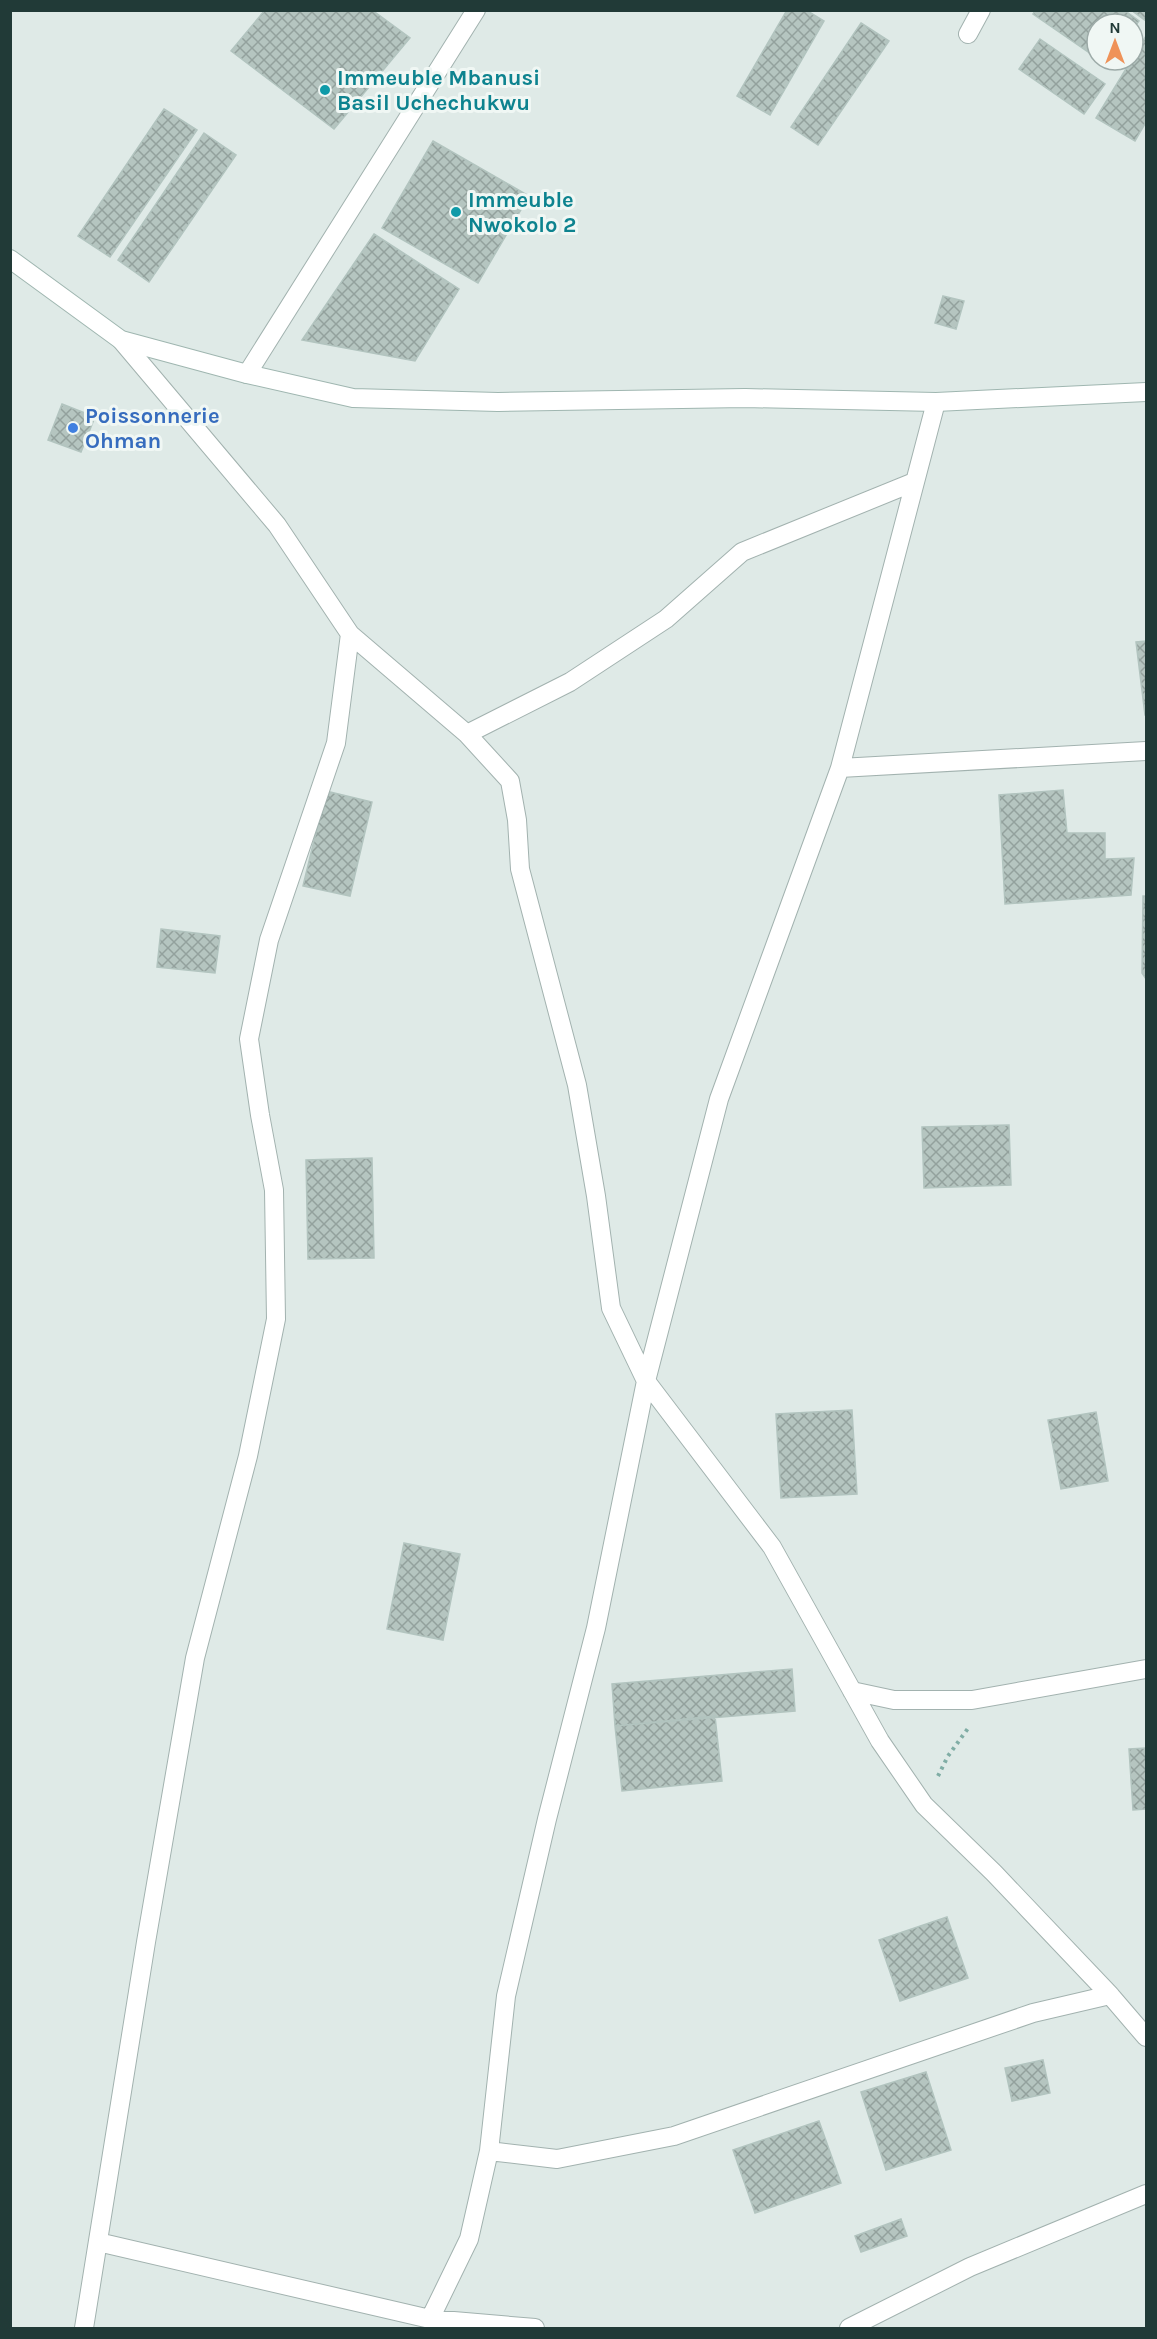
<svg xmlns="http://www.w3.org/2000/svg" width="1157" height="2339" viewBox="0 0 1157 2339" font-family="Karla,sans-serif">
  <defs>
    <pattern id="building-cross-hatch" width="8" height="8" patternUnits="userSpaceOnUse" patternTransform="scale(1.5)"><rect width="8" height="8" fill="#b5c5c0"/><path d="M0 0l8 8M0 8l8-8" fill="none" stroke="#93a19d"/></pattern>
  </defs>
  <rect width="100%" height="100%" fill="#dfeae7"/>
  <!-- building -->
  <path fill="url(#building-cross-hatch)" stroke="#b2c4bf" stroke-width="1.5" d="M265,10H372L410,38L334,129L231,51Z
    M787,10H806L824,21L770,115L737,96Z
    M1035,10H1124L1139,21L1133,29V24H1097V58L1033,14Z
    M1131,10H1146V21Z
    M861,23L889,41L818,145L791,127Z
    M1146,36V122L1135,141L1096,118Z
    M1040,39L1105,84L1084,114L1019,69Z
    M164,109L197,130L110,257L78,236Z
    M204,133L236,155L149,282L118,260Z
    M433,141L529,196L478,283L382,228Z
    M374,234L459,289L415,361L302,340Z
    M943,296L964,301L956,329L935,323Z
    M62,404L95,417L81,452L48,440Z
    M1146,641V715H1145L1136,642Z
    M1063,790L1067,833H1105V859L1134,858L1131,895L1005,904L999,795Z
    M326,791L372,802L350,896L303,886Z
    M1143,896H1146V979L1142,973Z
    M161,929L220,936L215,973L157,967Z
    M1009,1125L1011,1185L924,1188L922,1127Z
    M372,1158L374,1258L308,1259L306,1160Z
    M852,1410L857,1494L781,1498L776,1414Z
    M1096,1412L1108,1481L1061,1489L1048,1420Z
    M404,1543L460,1554L443,1640L387,1629Z
    M792,1669L795,1711L615,1726L612,1684Z
    M715,1716L722,1781L622,1791L615,1726Z
    M1146,1748V1809L1133,1810L1129,1749Z
    M947,1917L968,1978L900,2001L879,1940Z
    M1043,2060L1050,2093L1012,2101L1005,2068Z
    M926,2072L951,2150L886,2170L861,2092Z
    M819,2121L841,2183L755,2213L733,2150Z
    M901,2219L907,2236L861,2252L855,2236Z"/>
  <g fill="none" stroke-linecap="round" stroke-linejoin="round">
    <!-- street casing -->
    <g stroke="#a2b2af" stroke-width="20">
      <path id="street" d="M968,34L981,10
        M121,340L277,525L350,634L467,734L510,781L517,820L520,869L577,1085L596,1196L611,1308L646,1381L772,1547L880,1741L924,1805L994,1873L1110,1995L1146,2037
        M247,374L476,10
        M467,734L570,682L666,619L742,552L914,482
        M840,768L1146,751
        M852,1691L894,1700H972L1146,1669
        M489,2151L557,2159L674,2136L1033,2013L1110,1995
        M98,2242L430,2319L535,2328
        M430,2319L469,2239L489,2151L506,1996L547,1819L596,1628L646,1381L719,1099L840,768L936,402
        M84,2328L146,1942L195,1658L248,1456L276,1319L274,1190L260,1115L249,1039L269,940L336,743L350,634
        M849,2328L970,2267L1146,2194"/>
    </g>
    <!-- secondary casing -->
    <g stroke="#9fb6b0" stroke-width="20">
      <path id="secondary" d="M10,259L121,340L247,374L353,398L498,402L745,398L936,402L1146,392"/>
    </g>
    <!-- path -->
    <path stroke="#80ada5" stroke-width="4" stroke-dasharray="3 4.5" stroke-linecap="butt" d="M938,1776L948,1756L969,1727"/>
    <!-- street -->
    <use href="#street" stroke="#fff" stroke-width="18"/>
    <!-- secondary -->
    <use href="#secondary" stroke="#fff" stroke-width="18"/>
  </g>
  <!-- markers -->
  <g fill="#0f9aa8" stroke="#f0f7f4" stroke-width="2">
    <circle cx="325" cy="90" r="6"/>
    <circle cx="456" cy="212" r="6"/>
  </g>
  <circle fill="#3f7fe0" stroke="#f0f7f4" stroke-width="2" cx="73" cy="428" r="6"/>
  <g text-anchor="middle" stroke-width="6" stroke-linejoin="round" paint-order="stroke">
    <!-- culture labels -->
    <g font-size="22" font-weight="bold" fill="#0d838f" stroke="#f0f7f4" text-anchor="start">
      <text x="337" y="85">Immeuble Mbanusi<tspan x="337" dy="25">Basil Uchechukwu</tspan></text>
      <text x="468" y="207">Immeuble<tspan x="468" dy="25">Nwokolo 2</tspan></text>
    </g>
    <!-- shop labels -->
    <g font-size="22" font-weight="bold" fill="#366cbe" stroke="#f0f7f4" text-anchor="start">
      <text x="85" y="423">Poissonnerie<tspan x="85" dy="25">Ohman</tspan></text>
    </g>
  </g>
  <!-- border -->
  <rect width="1157" height="2339" fill="none" stroke="#213a37" stroke-width="24"/>
  <!-- north arrow -->
  <g transform="translate(1115 42)"><circle r="28" fill="#f0f7f4" stroke="#9daba8" stroke-width="1.5"/>
  <path d="M0-4.5L10 22L0 15L-10 22Z" fill="#ef9258"/>
  <text y="-9" font-size="16" font-weight="bold" text-anchor="middle" fill="#213a37">N</text>
  </g>
</svg>
